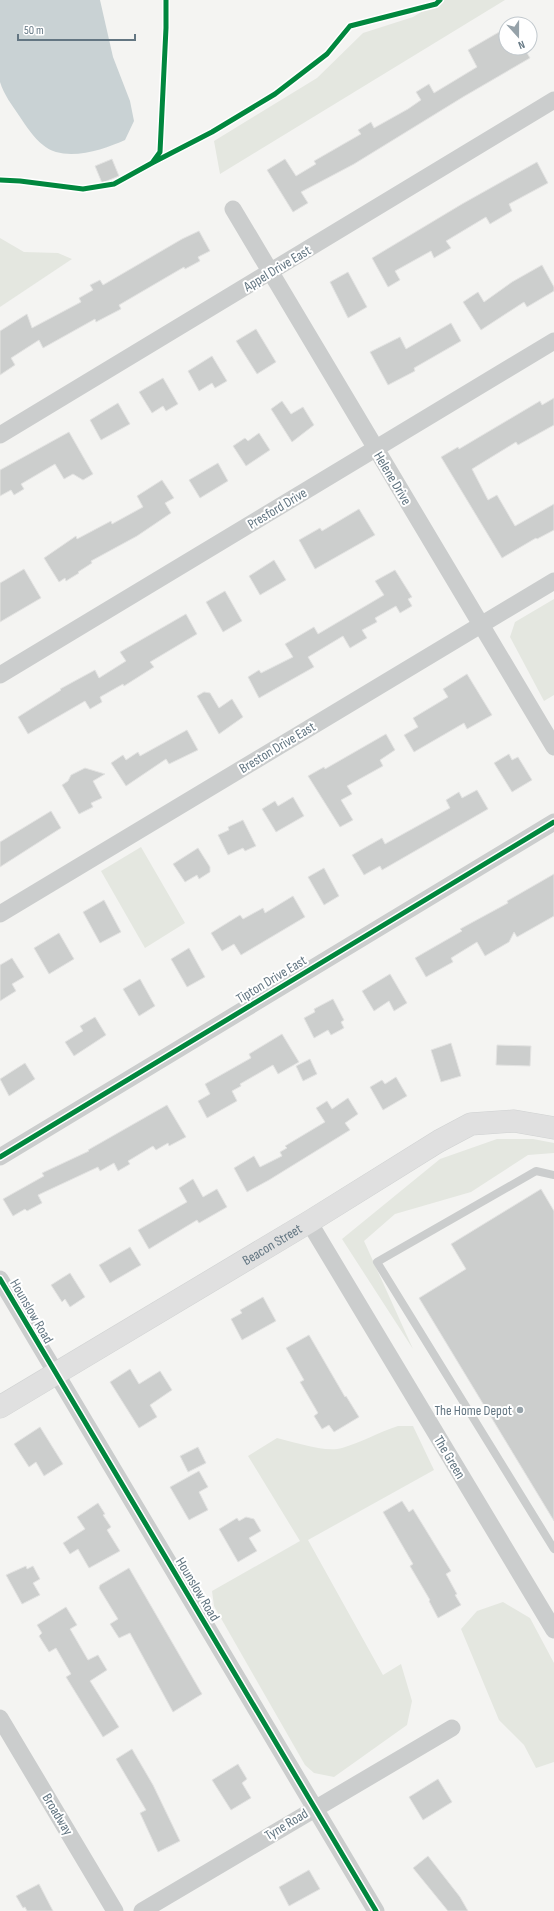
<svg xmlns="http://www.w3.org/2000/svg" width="554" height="1911" viewBox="0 0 554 1911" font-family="'Sofia Sans Condensed',sans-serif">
  <rect width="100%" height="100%" fill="#f4f4f2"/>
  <!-- green -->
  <path fill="#e4e7e0" d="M441,0H505L220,174L214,141L317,78L363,33L413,17Z
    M0,238L24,252L58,253L72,259L0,307Z
    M554,599V695L544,701L510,637L515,622Z
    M141,847L185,923L145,948L101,871Z
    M497,1139H533L554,1143V1153L528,1155L471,1192L395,1214L364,1241L413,1349L342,1239L440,1159Z
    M398,1426H413L434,1470L308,1540L383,1675L401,1664L412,1701L407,1725L334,1777L314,1773L305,1765L214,1606L212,1591L300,1541L248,1456L277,1438C294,1442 326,1453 342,1448C360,1443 379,1432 398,1426Z
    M503,1602L530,1618L554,1663V1762L536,1768L524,1745L499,1720L461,1629L477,1611Z"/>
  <!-- water -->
  <path fill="#c9d2d4" d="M0,0H100L113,57L130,101L134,121L125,140C103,150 64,163 43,145C34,138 26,126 20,117C12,105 4,95 0,82Z"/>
  <!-- building -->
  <path fill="#cccecd" stroke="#e3e3e2" d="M506,28V48H524L530,58L463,97L354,164L301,192L308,203L293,212L267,170L285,159L296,176L316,164L314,161L361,134L358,130L371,122L374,128L408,109L421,100L416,92L429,84L434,93L477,67L468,50Z
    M112,159L119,176L102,183L95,166Z
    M537,162L548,183L509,204L512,211L490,224L486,217L446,241L451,248L434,258L431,251L395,271L400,280L388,287L372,258L462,204Z
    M199,231L210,251L198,257L200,261L185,269L184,267L119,305L121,309L96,322L95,319L43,348L39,340L11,358L15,365L0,375V331L27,314L32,328L81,302L79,298L93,290L90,285L100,280L103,285L182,239Z
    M542,265L554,287V291L527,307L524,302L481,330L463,302L478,292L484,302L512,282Z
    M348,272L367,307L348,318L330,282Z
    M451,323L461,341L414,368L415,371L388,385L370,352L400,337L406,349Z
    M256,329L276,362L257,374L236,341Z
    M212,356L227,381L215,388L212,383L199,391L188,371Z
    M163,378L178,404L166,411L163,406L152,413L139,392Z
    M554,398V425L518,445L516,442L472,469L488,500L497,495L515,526L554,504V530L537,539L536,538L502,558L441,457L458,447L459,449L540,401L542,405Z
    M282,401L291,414L303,407L314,425L292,442L271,409Z
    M118,403L130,424L101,440L90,420Z
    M69,432L93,474L83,480L73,474L64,479L55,464L21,484L24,489L14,495L11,490L0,496V470Z
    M259,433L270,450L246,466L233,446L245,438L248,441Z
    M218,463L228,481L200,498L189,480Z
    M162,480L174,498L165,503L171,513L137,536L91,561L92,563L78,572L79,573L66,581L65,578L59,582L44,558L76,536L77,539L111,521L112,524L143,507L137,496Z
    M359,509L375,535L315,569L299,540L320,528L322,531Z
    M274,560L286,580L260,595L249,576Z
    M24,569L41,598L0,622V583Z
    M395,570L412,597L408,599L412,606L400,613L396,606L375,618L377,622L362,630L367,638L350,648L343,636L308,657L314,667L259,698L248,677L259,670L261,673L293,657L285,644L314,627L318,634L384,595L375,581Z
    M225,591L242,621L223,632L206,602Z
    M186,614L197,634L150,662L154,667L124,686L123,684L100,697L102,702L90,709L85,701L28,734L18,717L61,690L60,689L95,670L99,678L126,661L120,652Z
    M467,674L492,715L467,729L464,723L414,752L404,735L418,727L413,718L448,697L443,689Z
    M204,692L210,693L219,708L232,699L243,717L219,734L197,696Z
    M187,730L198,750L169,764L166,759L126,786L111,763L123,755L126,760L138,752L140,756Z
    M386,734L395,750L380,760L383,766L347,786L352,794L341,800L353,820L340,827L308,776L324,767L325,769Z
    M509,754L512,760L518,757L532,780L512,792L494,763Z
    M85,768L105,774L93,781L102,798L91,803L93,807L79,814L62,785L68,781L71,775Z
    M477,790L488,809L382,870L380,866L364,875L352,855L382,838L385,844L450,808L446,800L459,792L462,798Z
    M293,797L304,816L276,832L262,809L275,801L278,806Z
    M51,811L61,828L0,867V842Z
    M243,820L256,846L245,851L243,848L228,855L218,835L229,830L228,827Z
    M198,848L210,867V872L199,879L197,875L185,882L173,864Z
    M324,868L339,896L324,905L308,877Z
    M554,874V916L517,937L514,932L509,942L485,956L477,942L451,958L453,962L426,977L415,958L462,931L460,929L508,903L507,901Z
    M293,896L305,917L241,955L234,944L222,951L211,933L240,915L243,919L263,908L265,913Z
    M104,900L121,932L100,943L83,912Z
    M59,933L74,959L49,974L34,948Z
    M189,948L205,977L187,987L171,959Z
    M12,958L24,977L12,984L16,991L0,1001V965Z
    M390,974L407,1003L394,1011L389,1001L374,1011L362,991Z
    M140,979L155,1006L139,1016L123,989Z
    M333,999L344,1020L341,1022L344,1028L331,1035L328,1030L314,1038L304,1018L315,1012L314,1009Z
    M95,1017L106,1035L74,1056L65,1042L83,1031L80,1026Z
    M282,1034L299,1062L278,1074L273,1065L240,1084L241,1086L232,1091L237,1101L207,1118L198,1101L210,1094L205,1084L251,1058L249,1054Z
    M451,1043L461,1076L441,1082L431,1050Z
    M497,1045L531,1046L530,1066L496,1065Z
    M310,1059L317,1074L303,1081L296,1066Z
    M25,1063L35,1079L9,1096L0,1079Z
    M396,1077L407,1096L383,1110L370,1087L382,1080L385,1084Z
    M348,1098L358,1114L345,1123L350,1130L269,1180L247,1192L234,1168L254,1156L260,1167L282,1156L280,1152L287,1148L285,1146L325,1122L316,1108L327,1101L332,1109Z
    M167,1105L186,1137L169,1146L168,1143L156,1150L153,1146L128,1161L130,1164L118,1171L114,1163L100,1171L98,1167L38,1195L42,1203L27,1211L25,1209L13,1216L3,1199L44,1176L42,1173L89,1151L88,1150Z
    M193,1179L203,1197L217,1189L227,1207L199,1223L197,1220L149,1249L138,1230L187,1202L179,1188Z
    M541,1189L554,1211V1521L419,1298L466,1269L451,1244Z
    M130,1247L141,1265L110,1283L99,1265Z
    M70,1273L85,1297L70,1307L65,1299L62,1302L51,1285Z
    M263,1297L276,1321L242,1340L231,1319L242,1313L240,1310Z
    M309,1335L345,1397L346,1396L359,1417L334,1432L329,1425L322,1429L314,1416L318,1413L300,1382L304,1380L286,1348Z
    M130,1369L139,1384L160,1371L172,1390L150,1405L157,1417L139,1428L110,1382Z
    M40,1427L63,1464L44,1476L36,1462L29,1467L14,1444Z
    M198,1447L206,1463L188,1472L180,1456Z
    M199,1471L208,1487L199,1492L208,1510L189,1520L170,1487Z
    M402,1501L409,1512L413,1509L451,1571L446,1574L457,1594L455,1595L461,1605L438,1618L429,1601L430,1600L410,1566L413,1564L383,1512Z
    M98,1503L105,1514L103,1515L111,1527L107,1530L120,1551L89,1568L78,1549L70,1554L63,1543L85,1529L77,1517Z
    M246,1517L254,1519L261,1531L249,1538L257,1551L238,1562L219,1529L237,1518L239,1521Z
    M26,1566L27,1569L33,1566L40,1579L33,1583L40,1595L22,1604L6,1575Z
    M129,1568L202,1694L173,1712L130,1633L119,1638L110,1624L118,1619L99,1588L100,1585Z
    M66,1607L77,1625L70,1629L88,1660L98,1655L107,1670L90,1681L119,1727L103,1737L66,1677L71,1674L56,1648L49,1652L39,1636L42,1633L37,1625Z
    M132,1749L153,1785L180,1841L158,1852L140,1813L146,1810L116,1759Z
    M238,1764L247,1779L242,1783L251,1798L231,1810L212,1780Z
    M438,1779L452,1802L423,1820L409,1797Z
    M428,1856L460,1897L468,1911H448L413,1868Z
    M309,1870L320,1889L289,1906L279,1887Z
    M39,1884L53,1911H27L25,1907L23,1908L16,1896Z"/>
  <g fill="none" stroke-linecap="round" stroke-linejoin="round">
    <!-- secondary casing -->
    <g stroke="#d0d2d2" stroke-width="23">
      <g id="secondary">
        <path id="s1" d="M0,1407L309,1222L439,1141L471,1124L514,1121L554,1128"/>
      </g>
    </g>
    <!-- lane -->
    <path stroke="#cbcdcd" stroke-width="8" d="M554,1175L536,1171L377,1262L554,1549"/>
    <!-- street -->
    <path stroke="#cbcdcd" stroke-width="17" d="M233,209L554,747
      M0,435L554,100
      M0,675L554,341
      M0,914L554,581
      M0,1157L554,822
      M309,1222L554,1630
      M0,1279L376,1911
      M0,1718L115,1911
      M142,1911L452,1728"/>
    <!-- secondary -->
    <use href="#secondary" stroke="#e0e0e0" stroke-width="22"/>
    <!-- cycleway casing -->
    <g stroke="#fff" stroke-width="8">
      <path id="cycleway" d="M152,163L212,132L275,94L327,54L350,26L436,4L440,0
        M0,180L20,181L83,189L114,184L152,163L160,152L166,28V0
        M0,1157L554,822
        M0,1279L376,1911"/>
    </g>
    <!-- cycleway -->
    <use href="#cycleway" stroke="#00873e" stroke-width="5"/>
  </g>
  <!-- markers -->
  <circle fill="#96a2a9" stroke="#fff" stroke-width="1.5" cx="520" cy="1410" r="4"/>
  <g text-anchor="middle" stroke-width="4" stroke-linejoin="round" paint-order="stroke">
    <!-- street labels -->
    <g font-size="14" fill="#637682" stroke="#fff">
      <text transform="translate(277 268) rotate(-31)" y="5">Appel Drive East</text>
      <text transform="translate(393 478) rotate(59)" y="5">Helene Drive</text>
      <text transform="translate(277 508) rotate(-31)" y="5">Presford Drive</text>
      <text transform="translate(277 747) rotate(-31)" y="5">Breston Drive East</text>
      <text transform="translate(271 979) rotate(-31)" y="5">Tipton Drive East</text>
      <text dy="5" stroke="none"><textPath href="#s1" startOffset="317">Beacon Street</textPath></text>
      <text transform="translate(32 1311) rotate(60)" y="5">Hounslow Road</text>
      <text transform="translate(450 1457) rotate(59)" y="5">The Green</text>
      <text transform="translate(198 1589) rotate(59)" y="5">Hounslow Road</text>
      <text transform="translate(58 1814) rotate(59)" y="5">Broadway</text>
      <text transform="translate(286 1824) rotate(-31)" y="5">Tyne Road</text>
    </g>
    <!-- poi labels -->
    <g font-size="14" fill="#637682" stroke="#fff" text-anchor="end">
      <text x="512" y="1415">The Home Depot</text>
    </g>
  </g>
  <!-- north arrow -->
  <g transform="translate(518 36) rotate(159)"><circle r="19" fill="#ffffff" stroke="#c1c8cd"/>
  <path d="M0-3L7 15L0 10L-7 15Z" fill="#96a2a9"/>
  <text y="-6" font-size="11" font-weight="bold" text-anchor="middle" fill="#637682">N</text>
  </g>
  <!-- scale -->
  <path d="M18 34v6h117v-6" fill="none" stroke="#637682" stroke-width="2"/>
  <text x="24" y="34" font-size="12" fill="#637682" stroke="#ffffff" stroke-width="3" paint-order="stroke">50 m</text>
</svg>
